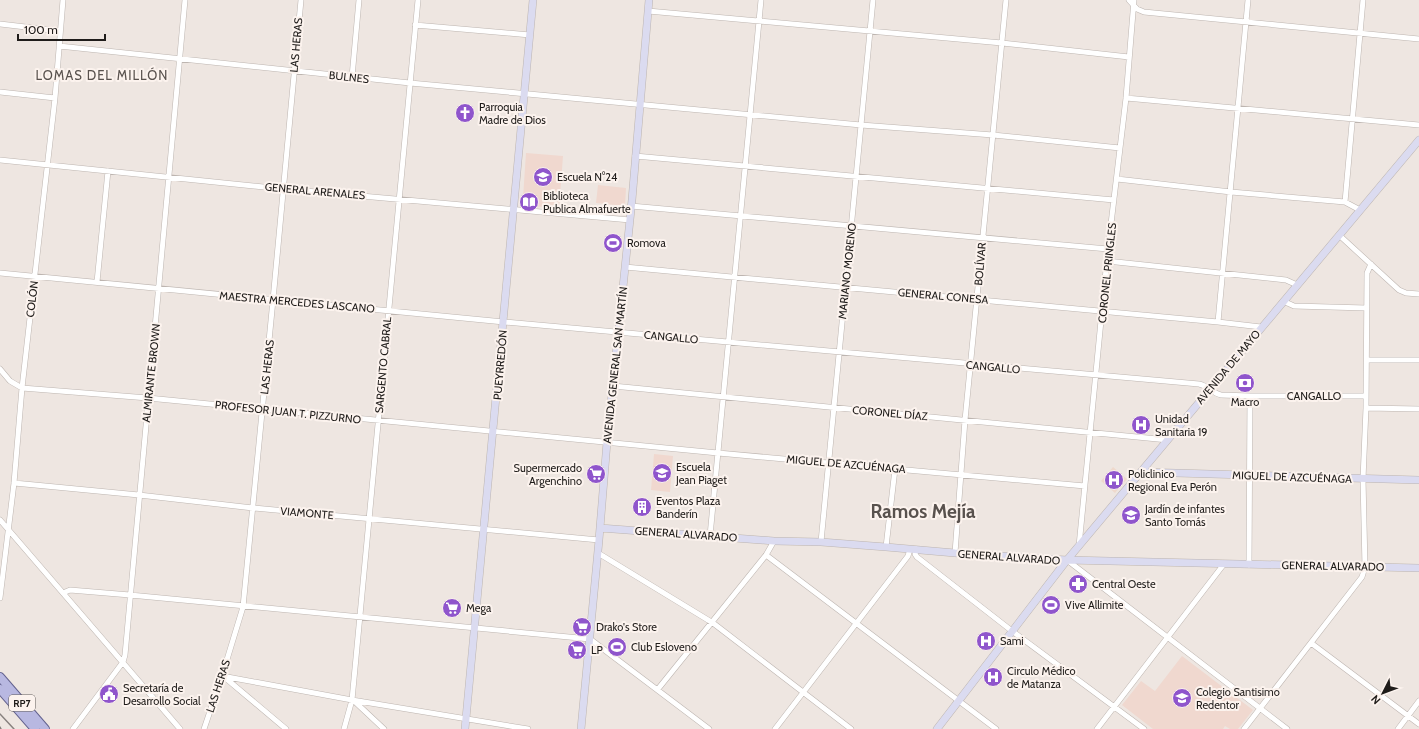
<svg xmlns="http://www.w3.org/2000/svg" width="1419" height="729" viewBox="0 0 1419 729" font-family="Cabin,sans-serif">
  <rect width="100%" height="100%" fill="#eee6e1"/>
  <!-- education -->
  <path fill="#f0d8cf" d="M526,153L563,156L559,209L535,206V198H523Z
    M598,185L626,188L625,206L596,203Z
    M654,454L673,456L670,492L651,490Z
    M1182,656L1253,710L1238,729H1230L1225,726L1223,729H1153L1122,705L1141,681L1155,691Z"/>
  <!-- medical -->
  <path fill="#efd9cc" d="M1113,467L1127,479L1115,493L1101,481Z"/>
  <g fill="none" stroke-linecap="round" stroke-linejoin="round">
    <!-- street casing -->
    <g stroke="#bdb5b0" stroke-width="6">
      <path id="street" d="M1129,0L1137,9L1144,12L1419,39
        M648,11L1002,43L1129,57
        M0,24L60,31
        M415,25L530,35
        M59,46L410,83L861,125L993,135L1120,148
        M352,77L359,0
        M0,92L55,98
        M1126,98L1419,125
        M635,156L1114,200
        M0,160L283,189L630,220
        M1117,179L1231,192L1345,202L1360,210
        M1345,202L1363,0
        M631,206L1108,249
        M1339,235L1399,290L1406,293L1419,294
        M1107,261L1286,280L1297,285
        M625,267L1218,322L1261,327
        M0,273L504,322L1199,384C1208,386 1213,393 1221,395L1250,396H1366
        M97,282L108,171
        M1283,301L1294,306L1366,308
        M1218,322L1248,0
        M1367,360H1419
        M0,369L10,381L22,388L148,398L718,453L1085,486
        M613,386L1168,440
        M1366,408L1419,409
        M14,483L139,495L253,508L599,540
        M0,520L180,729
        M710,536L761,0
        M821,542L873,0
        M1079,546L1108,249L1126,98L1134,0
        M886,547L895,469
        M916,549L915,554L917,557L1012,631L1144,729
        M598,553L713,623L851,729
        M955,553L965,420L1006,0
        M766,555L996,729
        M1067,560L1287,729
        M1249,565L1250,396
        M63,593L70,590L130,595L590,639L709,729
        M0,598L14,483L22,388L55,98L63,0
        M1311,643L1419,724
        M222,676L352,700L528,729
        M223,676L286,729
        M658,689L766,555L774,541
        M353,700L384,729
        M73,729L123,662L125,655L185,0
        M204,729L222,676L243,607L273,300L301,0
        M344,729L352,700L418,0
        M775,729L908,556L910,549
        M1097,729L1224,564
        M1244,729L1362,577L1365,567L1363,479L1366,408L1367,273L1371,264
        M1398,729L1419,701"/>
    </g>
    <!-- secondary casing -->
    <g stroke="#bdb5b0" stroke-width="8">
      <path id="secondary" d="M1141,472L1419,480
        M600,528L774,541L821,542L886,547L955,553L1067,560L1419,568
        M465,729L533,0
        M581,729L599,540L607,442L632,200L649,0
        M937,729L1067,560L1419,140"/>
    </g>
    <!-- primary casing -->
    <g stroke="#63628e" stroke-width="10">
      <path id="primary" d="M0,677L45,729
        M0,689L35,729"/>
    </g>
    <!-- street -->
    <use href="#street" stroke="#fff" stroke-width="5"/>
    <!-- secondary -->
    <use href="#secondary" stroke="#dbdbf0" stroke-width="7"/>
    <!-- primary -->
    <use href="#primary" stroke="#b8b8e1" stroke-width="8"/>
    <!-- rail -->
    <path stroke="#87817e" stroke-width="1.5" d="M0,714L14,729
      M0,727L1,729"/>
  </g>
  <!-- icons -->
  <defs>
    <g id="church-disc" transform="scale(1)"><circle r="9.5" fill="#8f55cc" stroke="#fcf3ee"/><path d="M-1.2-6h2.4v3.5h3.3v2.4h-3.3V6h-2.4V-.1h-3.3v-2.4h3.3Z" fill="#fff"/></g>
    <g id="school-disc" transform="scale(1)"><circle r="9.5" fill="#8f55cc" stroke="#fcf3ee"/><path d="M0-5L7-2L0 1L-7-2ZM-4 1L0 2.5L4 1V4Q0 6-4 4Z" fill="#fff"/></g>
    <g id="library-disc" transform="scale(1)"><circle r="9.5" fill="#8f55cc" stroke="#fcf3ee"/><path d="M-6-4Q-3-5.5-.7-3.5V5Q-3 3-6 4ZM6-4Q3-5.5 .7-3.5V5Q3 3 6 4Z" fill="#fff"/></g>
    <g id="stadium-disc" transform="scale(1)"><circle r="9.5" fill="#8f55cc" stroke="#fcf3ee"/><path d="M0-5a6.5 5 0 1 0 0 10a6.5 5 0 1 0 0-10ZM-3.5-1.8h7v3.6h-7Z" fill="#fff"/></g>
    <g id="bank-disc" transform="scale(1)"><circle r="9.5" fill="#8f55cc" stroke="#fcf3ee"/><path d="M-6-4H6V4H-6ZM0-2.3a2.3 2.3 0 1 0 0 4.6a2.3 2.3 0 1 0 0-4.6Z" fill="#fff"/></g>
    <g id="hospital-disc" transform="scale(1)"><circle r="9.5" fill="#8f55cc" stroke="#fcf3ee"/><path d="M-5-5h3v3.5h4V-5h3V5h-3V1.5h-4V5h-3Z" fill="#fff"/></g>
    <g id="supermarket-disc" transform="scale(1)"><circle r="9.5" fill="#8f55cc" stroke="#fcf3ee"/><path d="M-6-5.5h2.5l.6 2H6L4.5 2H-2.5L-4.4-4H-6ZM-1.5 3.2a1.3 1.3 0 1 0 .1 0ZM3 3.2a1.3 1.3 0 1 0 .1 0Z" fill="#fff"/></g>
    <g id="building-disc" transform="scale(1)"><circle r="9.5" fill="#8f55cc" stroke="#fcf3ee"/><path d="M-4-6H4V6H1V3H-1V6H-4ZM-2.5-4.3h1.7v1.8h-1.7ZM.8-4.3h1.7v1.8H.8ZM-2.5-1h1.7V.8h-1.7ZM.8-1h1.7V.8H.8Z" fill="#fff"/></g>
    <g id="pharmacy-disc" transform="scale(1)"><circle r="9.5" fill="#8f55cc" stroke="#fcf3ee"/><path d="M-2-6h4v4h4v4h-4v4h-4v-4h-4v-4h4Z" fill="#fff"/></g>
    <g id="civic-disc" transform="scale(1)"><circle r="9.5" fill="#8f55cc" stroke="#fcf3ee"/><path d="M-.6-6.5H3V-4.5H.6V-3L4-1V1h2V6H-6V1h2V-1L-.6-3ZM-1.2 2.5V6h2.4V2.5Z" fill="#fff"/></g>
  </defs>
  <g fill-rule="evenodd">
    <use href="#church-disc" x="465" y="113"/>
    <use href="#school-disc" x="543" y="177"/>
    <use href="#library-disc" x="529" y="202"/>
    <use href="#stadium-disc" x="613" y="243"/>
    <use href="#bank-disc" x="1245" y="383"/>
    <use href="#hospital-disc" x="1141" y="425"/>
    <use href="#school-disc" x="662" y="473"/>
    <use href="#supermarket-disc" x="596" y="474"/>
    <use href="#hospital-disc" x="1114" y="480"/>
    <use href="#building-disc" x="642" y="507"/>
    <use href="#school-disc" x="1131" y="515"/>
    <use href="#pharmacy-disc" x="1078" y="584"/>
    <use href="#stadium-disc" x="1051" y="605"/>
    <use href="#supermarket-disc" x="452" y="608"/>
    <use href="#supermarket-disc" x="582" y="627"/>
    <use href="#hospital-disc" x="986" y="641"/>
    <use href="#stadium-disc" x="617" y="647"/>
    <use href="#supermarket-disc" x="577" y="650"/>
    <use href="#hospital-disc" x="993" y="677"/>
    <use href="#civic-disc" x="109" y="694"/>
    <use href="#school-disc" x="1182" y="698"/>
  </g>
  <g text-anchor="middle" stroke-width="4" stroke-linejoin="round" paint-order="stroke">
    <!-- shield labels -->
    <rect fill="#fcf3ee" stroke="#615c5a" stroke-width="1" x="9" y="695" width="26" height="16" rx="3"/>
    <g font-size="10" font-weight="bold" fill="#1f1c1a">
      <text x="22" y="707">RP7</text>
    </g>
    <!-- street labels -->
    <g font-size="11" fill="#1f1c1a" stroke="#fcf3ee">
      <text transform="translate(296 45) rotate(-85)" y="4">LAS HERAS</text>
      <text transform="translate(349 77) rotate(6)" y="4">BULNES</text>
      <text transform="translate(315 191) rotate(5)" y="4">GENERAL ARENALES</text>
      <text transform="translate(980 264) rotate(-85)" y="4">BOLÍVAR</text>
      <text transform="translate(847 271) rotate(-84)" y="4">MARIANO MORENO</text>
      <text transform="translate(1107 273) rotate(-84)" y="4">CORONEL PRINGLES</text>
      <text transform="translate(943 296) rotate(5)" y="4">GENERAL CONESA</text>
      <text transform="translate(32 299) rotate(-83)" y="4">COLÓN</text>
      <text transform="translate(297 302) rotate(5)" y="4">MAESTRA MERCEDES LASCANO</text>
      <text transform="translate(671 337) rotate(5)" y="4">CANGALLO</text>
      <text transform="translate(383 365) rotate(-85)" y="4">SARGENTO CABRAL</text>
      <text transform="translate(500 365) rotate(-85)" y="4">PUEYRREDÓN</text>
      <text transform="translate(615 365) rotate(-84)" y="4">AVENIDA GENERAL SAN MARTÍN</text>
      <text transform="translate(267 367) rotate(-84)" y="4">LAS HERAS</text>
      <text transform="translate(993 367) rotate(5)" y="4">CANGALLO</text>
      <text transform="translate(1228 367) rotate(-50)" y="4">AVENIDA DE MAYO</text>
      <text transform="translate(151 373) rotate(-84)" y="4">ALMIRANTE BROWN</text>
      <text x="1314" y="400">CANGALLO</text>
      <text transform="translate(288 412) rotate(6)" y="4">PROFESOR JUAN T. PIZZURNO</text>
      <text transform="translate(890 413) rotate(5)" y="4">CORONEL DÍAZ</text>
      <text transform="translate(846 464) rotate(5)" y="4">MIGUEL DE AZCUÉNAGA</text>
      <text transform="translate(1292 477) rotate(2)" y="4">MIGUEL DE AZCUÉNAGA</text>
      <text transform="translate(307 513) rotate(5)" y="4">VIAMONTE</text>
      <text transform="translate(686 534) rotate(4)" y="4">GENERAL ALVARADO</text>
      <text transform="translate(1009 557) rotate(4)" y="4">GENERAL ALVARADO</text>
      <text transform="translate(1333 566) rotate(1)" y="4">GENERAL ALVARADO</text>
      <text transform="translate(218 686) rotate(-72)" y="4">LAS HERAS</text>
    </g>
    <!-- poi labels -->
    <g font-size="11" fill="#1f1c1a" stroke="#fcf3ee" text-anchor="start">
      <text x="479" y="111">Parroquia<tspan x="479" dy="13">Madre de Dios</tspan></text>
      <text x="557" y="181">Escuela N°24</text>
      <text x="543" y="200">Biblioteca<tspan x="543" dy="13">Publica Almafuerte</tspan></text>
      <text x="627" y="247">Romova</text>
      <text x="1245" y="406" text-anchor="middle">Macro</text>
      <text x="1155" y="423">Unidad<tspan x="1155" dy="13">Sanitaria 19</tspan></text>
      <text x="676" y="471">Escuela<tspan x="676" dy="13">Jean Piaget</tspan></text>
      <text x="582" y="472" text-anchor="end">Supermercado<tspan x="582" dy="13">Argenchino</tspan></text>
      <text x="1128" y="478">Policlinico<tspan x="1128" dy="13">Regional Eva Perón</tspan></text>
      <text x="656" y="505">Eventos Plaza<tspan x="656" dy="13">Banderín</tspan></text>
      <text x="1145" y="513">Jardín de infantes<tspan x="1145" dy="13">Santo Tomás</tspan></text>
      <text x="1092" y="588">Central Oeste</text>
      <text x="1065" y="609">Vive Allimite</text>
      <text x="466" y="612">Mega</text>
      <text x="596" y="631">Drako's Store</text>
      <text x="1000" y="645">Sami</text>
      <text x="631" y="651">Club Esloveno</text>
      <text x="591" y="654">LP</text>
      <text x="1007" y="675">Circulo Médico<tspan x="1007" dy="13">de Matanza</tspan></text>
      <text x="123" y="692">Secretaría de<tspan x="123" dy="13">Desarrollo Social</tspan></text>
      <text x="1196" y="696">Colegio Santisimo<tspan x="1196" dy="13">Redentor</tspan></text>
    </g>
    <!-- quarter labels -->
    <g font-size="13" letter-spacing="1" fill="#59524e" stroke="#fcf3ee">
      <text x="102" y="80">LOMAS DEL MILLÓN</text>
    </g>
    <!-- town labels -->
    <g font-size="19" font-weight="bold" fill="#59524e" stroke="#fcf3ee">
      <text x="923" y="518">Ramos Mejía</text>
    </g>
  </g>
  <!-- north arrow -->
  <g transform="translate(1383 693) rotate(228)" stroke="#fcf3ee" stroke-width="3" paint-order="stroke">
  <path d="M0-3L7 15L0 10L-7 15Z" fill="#1f1c1a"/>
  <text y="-6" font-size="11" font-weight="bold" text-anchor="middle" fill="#1f1c1a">N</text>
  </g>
  <!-- scale -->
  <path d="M18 34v6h87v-6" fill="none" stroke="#1f1c1a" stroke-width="2"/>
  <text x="24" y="34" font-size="12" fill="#1f1c1a" stroke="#fcf3ee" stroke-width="3" paint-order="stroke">100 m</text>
</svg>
